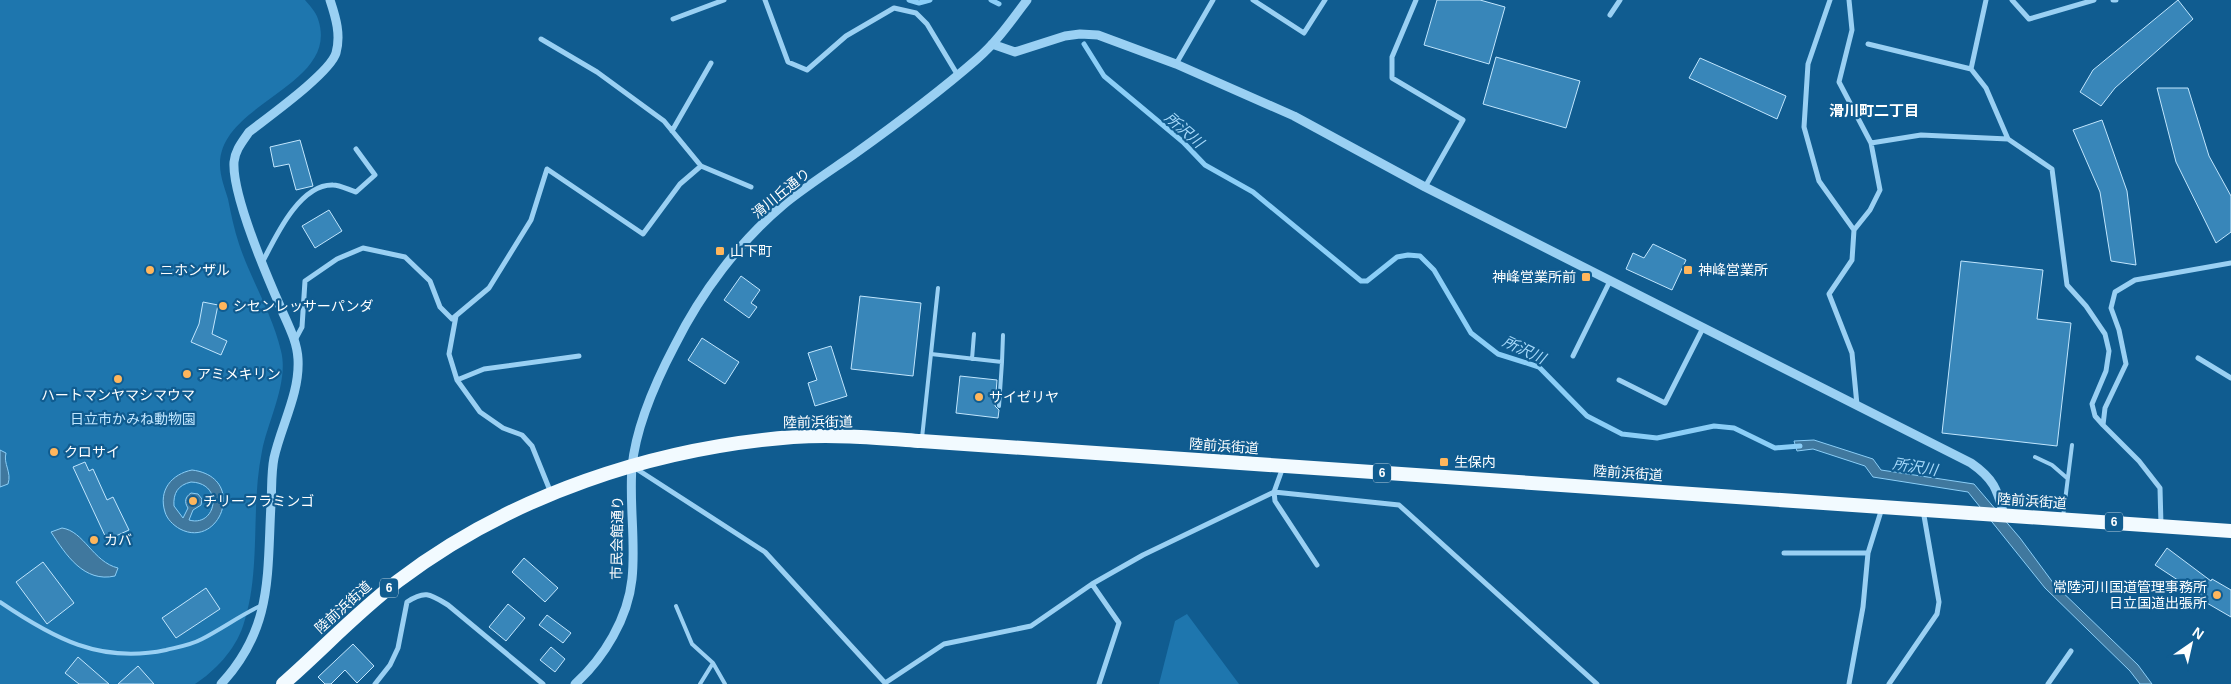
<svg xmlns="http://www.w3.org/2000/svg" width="2231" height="684" viewBox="0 0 2231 684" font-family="Helvetica,'Noto Sans JP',sans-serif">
  <rect width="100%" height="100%" fill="#105c90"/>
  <!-- green -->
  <path fill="#1e76ae" d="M0,0H305C309,5 316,12 318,19C341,86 219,102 220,165C220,176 225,189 228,199C231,214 234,229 239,244C251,280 272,313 281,351C289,381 268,421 262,451C250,509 262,570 243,626C235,650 215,671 195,684H0Z
    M1187,614L1239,684H1159L1175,621Z"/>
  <!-- water -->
  <path fill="#40789e" stroke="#8bcef7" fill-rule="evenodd" d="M1814,440L1873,459L1881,470L1974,484L2020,538L2054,584L2138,665L2152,684H2140L2130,671L2045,588L1968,492L1873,477L1865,466L1813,449L1797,451L1794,441Z
    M0,450L6,453C3,464 12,472 8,484L0,487Z
    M192,470C248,477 220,550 180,529C173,525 167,519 165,512C158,490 172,474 192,470ZM191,482C225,483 216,528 189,520L193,510L201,505L202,499L198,494L191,493C185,497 184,502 188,508L183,518L174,506C173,493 178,485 191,482Z
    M62,528C84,531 93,562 118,568L115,576C84,583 66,555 51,532Z"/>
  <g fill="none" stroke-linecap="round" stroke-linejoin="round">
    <!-- stream -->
    <path stroke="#8bcef7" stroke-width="5" d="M909,0L919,3L930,0
      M991,0L999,4
      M1084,44L1104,76L1183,142L1205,165L1253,192L1361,281H1367L1397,257L1408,255L1420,256L1434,270L1471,333L1498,354L1539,367L1587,416L1622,434L1657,438L1714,426L1734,428L1775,448L1800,446"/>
  </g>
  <!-- building -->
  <path fill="#3886b9" stroke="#c1e6fe" d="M1437,0H1480L1505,7L1489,64L1424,45Z
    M2178,0L2193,19L2115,88L2101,106L2080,92L2093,70Z
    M1496,57L1580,81L1566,128L1483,104Z
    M1700,58L1786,96L1777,119L1689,78Z
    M2157,88H2188L2209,156L2231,196V232L2216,243L2176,162Z
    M2102,120L2127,191L2136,265L2111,261L2100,192L2073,130Z
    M300,140L313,186L296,190L289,164L274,167L270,147Z
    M329,210L342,231L315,248L302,226Z
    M1653,244L1686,260L1672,290L1626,269L1633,253L1644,258Z
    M1961,261L2043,270L2037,319L2071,323L2057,446L1942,433Z
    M741,276L760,290L751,303L757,307L749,318L724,300Z
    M860,296L921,303L913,376L851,369Z
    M203,302L218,305L212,334L227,341L221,355L191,342L199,324Z
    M702,338L739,362L725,384L688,360Z
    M831,346L847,396L815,406L808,383L817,380L808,353Z
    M960,376L997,380L995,406L999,410L998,418L956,413Z
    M85,462L89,471L93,469L107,500L113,497L129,530L107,540L73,467Z
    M2167,548L2211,581L2212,579L2231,590V617L2200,599L2202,596L2155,565Z
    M524,558L558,588L545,602L512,572Z
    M43,562L74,603L47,624L16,582Z
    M206,588L220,609L176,638L162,618Z
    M508,604L525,618L506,641L489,627Z
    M547,615L571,633L563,643L539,625Z
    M353,644L374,666L357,683L345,670L331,684H325L318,677Z
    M551,647L565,659L555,672L540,660Z
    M78,657L109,684H79L65,673Z
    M138,666L154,684H118Z"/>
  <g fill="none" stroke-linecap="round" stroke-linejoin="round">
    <!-- service -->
    <path stroke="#9ad0f3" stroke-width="4" d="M931,354L1002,362L999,406
      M972,359L974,334
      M1002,362L1003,335
      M922,438L938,288
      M2035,457L2052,465L2067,478
      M2063,517L2072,445
      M0,602C53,638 100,664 166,650C178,647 191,645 202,639C223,628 241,615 262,605
      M676,606L692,644L713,663L700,684
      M713,663L725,684"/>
    <!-- minor -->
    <path stroke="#9ad0f3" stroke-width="5" d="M765,0L788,62L807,70L846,36L894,8L916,13L927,24L957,74
      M1253,0L1304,33L1325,0
      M1416,0L1392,57V78L1463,120L1425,187
      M1830,0L1808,64L1804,127L1819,181L1854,230L1852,260L1829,294L1852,353L1857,405
      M1849,0L1852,30L1839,82L1871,143L1880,190L1870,210L1854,230
      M2012,0L2029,19L2094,0
      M2113,0H2116
      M1610,15L1620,0
      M673,19L724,0
      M541,39L597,72L664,121L701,166
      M1868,44L1971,69L1986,88L2008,139L2052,169L2067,285L2086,306L2105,334L2109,351L2106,371L2092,404L2095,416L2103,425
      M1176,64L1213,0
      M1971,69L1986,0
      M672,131L711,63
      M1871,143L1921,135L2008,139
      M262,263C275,238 299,184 333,185C340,185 349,190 356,192L375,175L356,149
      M456,316L449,354L457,380L480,412L503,428L522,435L532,446L551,493
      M295,340L302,327L305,281L337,259L363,248L405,257L430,281L440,307L452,319L489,288L531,220L547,169L643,234L680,184L701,166L751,187
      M1573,356L1610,281
      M2198,358L2231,378
      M457,380L484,369L579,356
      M1619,380L1665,403L1703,328
      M635,468L765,552L886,684
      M2161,525L2160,488L2139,461L2103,425L2105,408L2126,364L2119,330L2111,308L2115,292L2135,280L2231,263
      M1784,553H1868L1863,607L1849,684
      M1868,553L1882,508
      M1317,565L1275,501L1274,492L1399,505L1597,684
      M1092,584L1119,623L1099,684
      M885,683L944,644L1031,626L1092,584L1143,555L1274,492L1283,467
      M375,684L390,665L398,648L407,602C425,590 430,594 448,605L543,684
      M1889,684L1937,614L1939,602L1923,510
      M2048,684L2071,651"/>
    <!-- tertiary -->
    <path stroke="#9ad0f3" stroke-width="9" d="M992,44L1015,52L1065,36L1080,34L1098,35L1176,64L1294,116L1425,187L1971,463C1994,479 1997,489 2004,515
      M221,684C273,628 267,575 271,504C272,489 271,473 274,458C281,426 300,393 298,359C297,340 287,323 280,306C266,274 232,195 234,162C235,150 243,141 249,132C268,117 330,73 336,53C341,35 336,18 330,0
      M575,684C604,658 628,618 632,579C636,542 629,504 632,467C636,425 656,381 675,345C701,293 739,242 783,205C805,187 830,171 853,155C895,125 938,93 977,59C996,43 1012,20 1027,0"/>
    <!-- trunk -->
    <path stroke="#f2faff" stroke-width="14" d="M283,684C322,650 357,612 398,581C511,495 653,448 793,437C836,434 879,438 921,441L2231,531"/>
  </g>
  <!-- markers -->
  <g fill="#ffb65c" stroke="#105c90" stroke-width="2">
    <rect x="715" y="246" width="10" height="10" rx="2.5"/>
    <circle cx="150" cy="270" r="5"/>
    <rect x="1683" y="265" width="10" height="10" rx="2.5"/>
    <rect x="1581" y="272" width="10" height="10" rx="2.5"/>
    <circle cx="223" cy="306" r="5"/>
    <circle cx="187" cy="374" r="5"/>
    <circle cx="118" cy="379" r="5"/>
    <circle cx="979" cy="397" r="5"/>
    <circle cx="54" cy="452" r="5"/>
    <rect x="1439" y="457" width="10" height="10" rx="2.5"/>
    <circle cx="193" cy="501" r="5"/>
    <circle cx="94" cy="540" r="5"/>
    <circle cx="2217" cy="595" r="5"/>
  </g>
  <g text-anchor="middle" stroke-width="4.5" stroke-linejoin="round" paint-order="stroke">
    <!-- shield labels -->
    <g fill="#105c90" stroke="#b7cede" stroke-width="1">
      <rect x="1373" y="463.5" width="18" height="19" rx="4"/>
      <rect x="2105" y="512.5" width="18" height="19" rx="4"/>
      <rect x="380" y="578.5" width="18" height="19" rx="4"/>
    </g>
    <g font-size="12" font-weight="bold" fill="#fff">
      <text x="1382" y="477">6</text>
      <text x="2114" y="526">6</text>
      <text x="389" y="592">6</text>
    </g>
    <!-- street labels -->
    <g font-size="14" fill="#fff" stroke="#105c90">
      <text transform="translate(781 193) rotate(-39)" y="5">滑川丘通り</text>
      <text transform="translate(818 422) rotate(-1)" y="5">陸前浜街道</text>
      <text transform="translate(1224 446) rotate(4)" y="5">陸前浜街道</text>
      <text transform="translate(1628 473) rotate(4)" y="5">陸前浜街道</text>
      <text transform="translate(2032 501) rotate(4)" y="5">陸前浜街道</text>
      <text transform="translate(617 538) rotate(-89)" y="5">市民会館通り</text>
      <text transform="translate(343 607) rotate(-42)" y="5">陸前浜街道</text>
    </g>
    <!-- poi labels -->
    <g font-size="14" fill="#fff" stroke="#105c90" text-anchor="start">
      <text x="730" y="256">山下町</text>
      <text x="160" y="275">ニホンザル</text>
      <text x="1698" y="275">神峰営業所</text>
      <text x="1576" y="282" text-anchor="end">神峰営業所前</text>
      <text x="233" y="311">シセンレッサーパンダ</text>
      <text x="197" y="379">アミメキリン</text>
      <text x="118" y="400" text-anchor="middle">ハートマンヤマシマウマ</text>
      <text x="989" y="402">サイゼリヤ</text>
      <text x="64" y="457">クロサイ</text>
      <text x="1454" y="467">生保内</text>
      <text x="203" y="506">チリーフラミンゴ</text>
      <text x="104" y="545">カバ</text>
      <text x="2207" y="592" text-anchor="end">常陸河川国道管理事務所<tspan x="2207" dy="16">日立国道出張所</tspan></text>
    </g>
    <!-- park labels -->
    <g font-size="14" fill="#c1e6fe" stroke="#105c90">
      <text x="133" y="424">日立市かみね動物園</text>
    </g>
    <!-- neighbourhood labels -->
    <g font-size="15" font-weight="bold" fill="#fff" stroke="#105c90">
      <text x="1874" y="116">滑川町二丁目</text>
    </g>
    <!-- water labels -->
    <g font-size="15" font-style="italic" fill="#a6d9fa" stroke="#105c90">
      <text transform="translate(1184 130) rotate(41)" y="5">所沢川</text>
      <text transform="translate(1524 350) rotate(25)" y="5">所沢川</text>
      <text transform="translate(1915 467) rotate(9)" y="5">所沢川</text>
    </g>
  </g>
  <!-- north arrow -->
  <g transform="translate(2191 644) rotate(34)" stroke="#105c90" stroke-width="4" paint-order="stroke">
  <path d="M0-4L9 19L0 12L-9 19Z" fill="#ffffff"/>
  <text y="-8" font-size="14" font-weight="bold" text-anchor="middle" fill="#ffffff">N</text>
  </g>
</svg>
